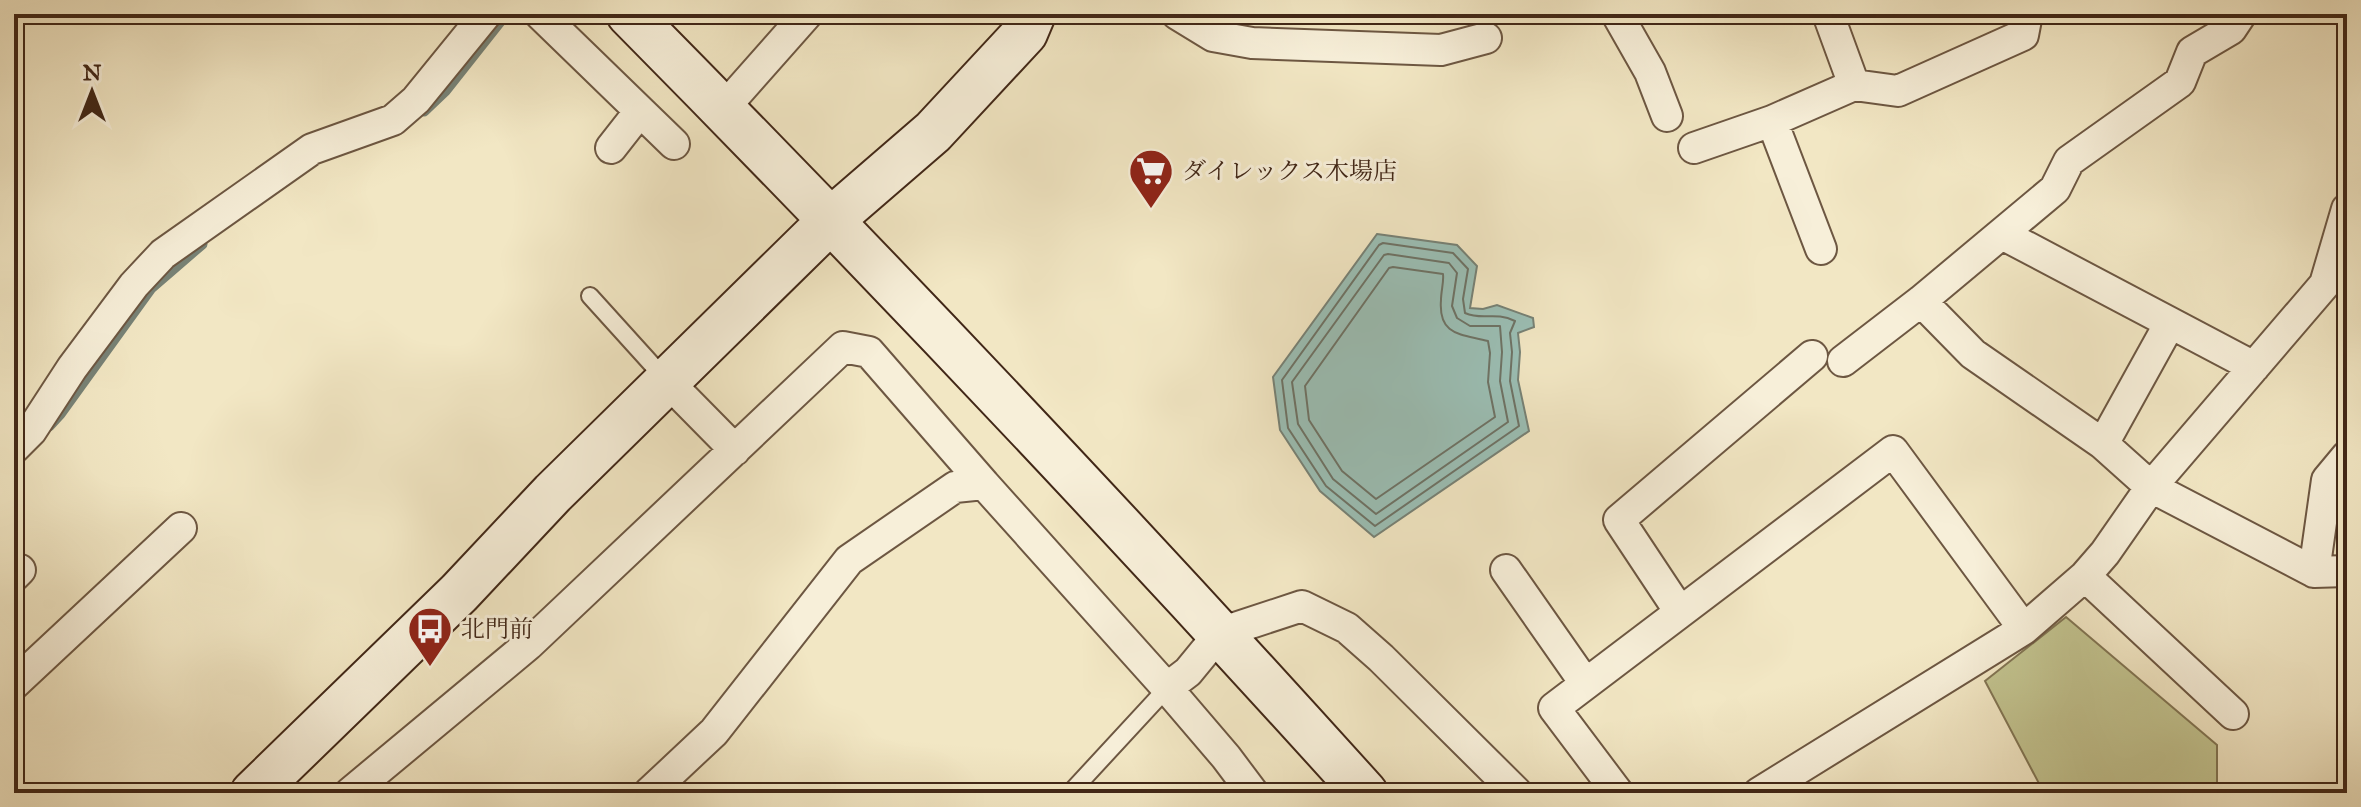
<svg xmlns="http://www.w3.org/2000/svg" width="2361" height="807" viewBox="0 0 2361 807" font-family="'IM FELL Great Primer','Noto Serif JP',serif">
  <rect width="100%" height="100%" fill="#f2e7c4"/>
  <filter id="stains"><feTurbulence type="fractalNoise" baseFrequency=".0025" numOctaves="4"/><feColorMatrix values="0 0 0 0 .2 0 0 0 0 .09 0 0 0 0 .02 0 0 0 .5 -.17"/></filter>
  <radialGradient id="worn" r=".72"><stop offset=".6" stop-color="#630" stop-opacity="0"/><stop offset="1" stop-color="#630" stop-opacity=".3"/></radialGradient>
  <!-- green -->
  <path fill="#c2c38f" stroke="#827553" stroke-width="2" d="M2066,617L2217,745V793H2044L1985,681Z"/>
  <!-- water -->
  <path fill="#9bbfb5" stroke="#778276" stroke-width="2" d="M1377,234L1457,245L1477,266L1470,308L1483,309L1497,305L1533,318L1534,327L1518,333L1520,352L1518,380L1529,431L1374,537L1320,491L1280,430L1273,377Z"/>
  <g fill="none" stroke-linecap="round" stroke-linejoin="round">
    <!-- shore -->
    <path stroke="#6e7366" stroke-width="2" d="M1383,243L1453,253L1468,269L1463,299L1465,313C1483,321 1494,311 1515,321L1510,333L1512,352L1510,381L1519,426L1375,526L1326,486L1288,428L1282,380L1379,245Z
      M1388,254L1449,263L1457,273L1452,306L1457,318L1470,326H1500L1502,352L1500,381L1508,422L1376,514L1333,479L1298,424L1292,382L1384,255Z
      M1393,267L1443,274C1444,282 1441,291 1441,300C1438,337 1463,334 1488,341L1490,353L1488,382L1495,417L1376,499L1342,471L1309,420L1305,386L1389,268Z"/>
    <!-- stream -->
    <path stroke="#778276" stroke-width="11" d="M424,111L445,91L506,14
      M49,426L60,414L151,288L202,244"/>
    <!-- lane casing -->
    <g stroke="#6d5742" stroke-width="20">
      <path id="lane" d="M590,296L666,380
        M1070,793L1167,688"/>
    </g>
    <!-- street casing -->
    <g stroke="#6d5742" stroke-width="34">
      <path id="street" d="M540,14L674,144
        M1177,14L1213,36L1252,43L1441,50L1486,38
        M1617,14L1650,72L1667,116
        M1828,14L1854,85L1898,91L2023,35L2027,14
        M723,109L807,14
        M611,148L640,111
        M1694,148L1772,121
        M2002,234L2254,367
        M1821,249L1772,121L1854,85
        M1921,301L1973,354L2103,444L2151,487L2314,572L2347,571
        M1843,361L1921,301L2055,189L2069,161L2180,82L2192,52L2231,29L2241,14
        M667,381L735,450
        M2103,444L2170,323
        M14,448L31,431L72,368L134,285L163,254L312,149L393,120L416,100L486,14
        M1506,570L1585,683
        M2314,572L2327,480L2347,456
        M14,576L20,570
        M2085,576L2233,714
        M1680,612L1619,520L1812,356
        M14,684L181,528
        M350,793L528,645L843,347L869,352L984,484
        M649,793L714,732L849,560L955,487L984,484L1167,688
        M1253,793L1226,757L1167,688L1188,672L1220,633L1302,606L1347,628L1381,658L1517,793
        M1618,793L1554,708L1893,451L2024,629
        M1759,793L2024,629L2085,576L2105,553L2151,487L2325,284L2347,209"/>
    </g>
    <!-- secondary casing -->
    <g stroke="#412717" stroke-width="48">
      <path id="secondary" d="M629,14C880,268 1126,528 1365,793
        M253,793L459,593L553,493L830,221L933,132L1025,33L1033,14"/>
    </g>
    <!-- lane -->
    <use href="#lane" stroke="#f7efd9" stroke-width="16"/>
    <!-- street -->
    <use href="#street" stroke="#f7efd9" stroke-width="30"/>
    <!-- secondary -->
    <use href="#secondary" stroke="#f7efd9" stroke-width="44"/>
  </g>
  <!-- icons -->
  <defs>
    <g id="supermarket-pin" transform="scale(2.3)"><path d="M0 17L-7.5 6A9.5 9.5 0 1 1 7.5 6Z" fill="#8f2418" stroke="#f7efd9"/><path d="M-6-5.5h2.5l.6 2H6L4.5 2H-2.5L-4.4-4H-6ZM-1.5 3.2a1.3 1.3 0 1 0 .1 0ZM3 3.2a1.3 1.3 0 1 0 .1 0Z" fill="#fff"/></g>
    <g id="bus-pin" transform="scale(2.3)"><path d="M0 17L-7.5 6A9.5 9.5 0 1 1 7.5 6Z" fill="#8f2418" stroke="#f7efd9"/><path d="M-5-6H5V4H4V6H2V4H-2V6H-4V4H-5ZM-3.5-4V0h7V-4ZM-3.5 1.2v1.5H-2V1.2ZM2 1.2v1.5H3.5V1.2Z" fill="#fff"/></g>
  </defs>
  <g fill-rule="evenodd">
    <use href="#supermarket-pin" x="1151" y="171"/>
    <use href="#bus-pin" x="430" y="629"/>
  </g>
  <g text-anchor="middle" stroke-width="6" stroke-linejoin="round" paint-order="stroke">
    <!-- poi labels -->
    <g font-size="24" fill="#412717" stroke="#f7efd9" text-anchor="start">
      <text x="1182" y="179">ダイレックス木場店</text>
      <text x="461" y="637">北門前</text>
    </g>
  </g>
  <!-- margin -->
  <rect width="2361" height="807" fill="none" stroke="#f2e7c4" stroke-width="48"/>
  <rect x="16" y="16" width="2329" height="775" fill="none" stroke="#412717" stroke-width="4"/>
  <rect x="24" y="24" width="2313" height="759" fill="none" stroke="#412717" stroke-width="2"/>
  <!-- north arrow -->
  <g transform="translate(92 92)" stroke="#f7efd9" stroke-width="6" paint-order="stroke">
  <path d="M0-6L14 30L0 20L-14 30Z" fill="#412717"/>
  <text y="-12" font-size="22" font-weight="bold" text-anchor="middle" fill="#412717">N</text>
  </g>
  <rect width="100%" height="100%" filter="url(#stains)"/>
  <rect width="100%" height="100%" fill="url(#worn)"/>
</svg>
